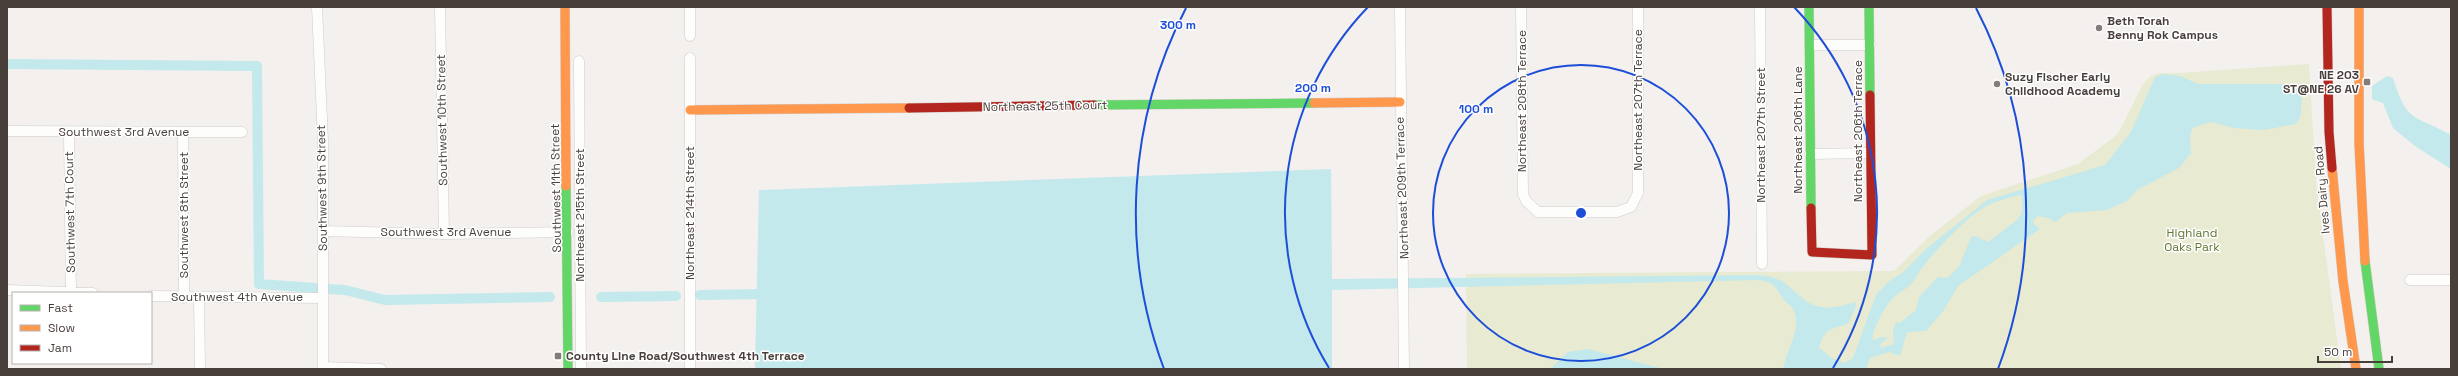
<svg xmlns="http://www.w3.org/2000/svg" width="2458" height="376" viewBox="0 0 2458 376" font-family="'Space Grotesk',sans-serif">
  <rect width="100%" height="100%" fill="#f3f0ee"/>
  <!-- green -->
  <path fill="#e8ead1" d="M2309,64L2316,183L2341,369H1467L1466,274L1894,271L1931,235L1981,196L2078,164L2118,134L2143,84L2151,76L2160,73H2179Z"/>
  <!-- water -->
  <path fill="#c3e9ec" fill-rule="evenodd" d="M2164,74L2180,76L2198,84H2302L2301,115L2296,124L2264,130L2234,128L2211,122L2192,128L2190,138L2191,153L2179,168L2137,190L2127,201L2107,210L2067,213L2055,222L2048,218L2038,216L2033,220L2034,224L2040,229L1958,286L1944,310L1926,331L1907,332L1900,356L1889,352L1870,358L1866,369H1783C1786,351 1803,327 1793,309C1790,304 1784,302 1782,297C1775,286 1773,282 1759,280L1332,290V369H755L759,190L1331,169L1332,279L1759,275C1767,276 1776,277 1783,282C1795,290 1806,305 1821,307C1832,309 1844,305 1855,302L1856,306L1849,323C1830,331 1827,325 1819,347L1830,357L1844,363L1853,358L1876,295L1888,282L1902,273L1926,249L1987,200L2105,165L2131,132L2155,77ZM2020,195L2022,196V213L2017,220L1988,242L1975,236L1971,237L1959,267L1947,278L1938,277L1919,297L1916,310L1900,323L1896,322L1893,331L1894,344L1881,348L1880,344L1888,338L1882,337L1873,340C1871,330 1887,303 1894,297C1901,291 1911,287 1915,279C1924,261 1963,221 1980,210C1992,202 2006,198 2020,195Z
    M2387,76L2393,78C2407,124 2414,114 2451,135V169L2415,146L2393,128L2383,103L2372,99V86Z
    M1588,349L1664,369H1550L1568,352Z"/>
  <g fill="none" stroke-linecap="round" stroke-linejoin="round">
    <!-- canal -->
    <path stroke="#c3e9ec" stroke-width="10" d="M7,64L257,66L259,284L316,288
      M328,289L345,290L385,300L550,297
      M700,295L770,294
      M601,297L676,296"/>
    <!-- street casing -->
    <g stroke="#cfccca" stroke-width="11">
      <path id="street" d="M317,7L323,141V369
        M440,7L444,234
        M1400,7L1404,369
        M1521,7L1523,194L1526,201L1538,212H1617L1631,207L1638,193V7
        M1760,7L1762,264
        M690,36V7
        M1810,45H1870
        M690,58V369
        M579,61L581,369
        M7,131L242,132
        M183,132L184,298
        M69,133L71,292
        M1810,154L1869,153
        M323,231L444,234L568,232
        M2410,280H2451
        M7,290L93,293
        M151,296L323,298
        M199,298L200,369
        M323,367L381,369"/>
    </g>
    <!-- fast casing -->
    <g stroke="#d3ccc7" stroke-width="10">
      <path id="fast" d="M1809,7L1811,208
        M1869,7L1870,95
        M1094,105L1314,103
        M566,186L568,369
        M2365,261L2379,369"/>
    </g>
    <!-- slow casing -->
    <g stroke="#d3ccc7" stroke-width="10">
      <path id="slow" d="M565,7L566,186
        M2359,7V143L2365,261
        M1314,103L1400,102
        M690,110L909,108
        M2332,168L2343,281L2356,369"/>
    </g>
    <!-- jam casing -->
    <g stroke="#d3ccc7" stroke-width="10">
      <path id="jam" d="M2327,7L2329,132L2332,168
        M909,108L1094,105
        M1811,208L1812,252L1872,255L1870,95"/>
    </g>
    <!-- street -->
    <use href="#street" stroke="#fdfdfc" stroke-width="10"/>
    <!-- fast -->
    <use href="#fast" stroke="#63d668" stroke-width="9"/>
    <!-- slow -->
    <use href="#slow" stroke="#ff974d" stroke-width="9"/>
    <!-- jam -->
    <use href="#jam" stroke="#b3261e" stroke-width="9"/>
  </g>
  <!-- distance rings -->
  <g fill="none" stroke="#1d4ed8" stroke-width="2">
    <circle cx="1581" cy="213" r="148"/>
    <path d="M1329 368A296 296 0 0 1 1368 7M1794 7A296 296 0 0 1 1833 368"/>
    <path d="M1164 369A445 445 0 0 1 1186 8M1976 8A445 445 0 0 1 1998 369"/>
  </g>
  <!-- markers -->
  <g fill="#847d79" stroke="#fff" stroke-width="1.5">
    <circle cx="2099" cy="28" r="4"/>
    <rect x="2363" y="78" width="8" height="8" rx="2"/>
    <circle cx="1997" cy="84" r="4"/>
    <rect x="554" y="352" width="8" height="8" rx="2"/>
  </g>
  <g text-anchor="middle" stroke-width="3" stroke-linejoin="round" paint-order="stroke">
    <!-- poi labels -->
    <g font-size="12" font-weight="bold" fill="#493f3a" stroke="#fff" text-anchor="start">
      <text x="2107" y="25">Beth Torah<tspan x="2107" dy="14">Benny Rok Campus</tspan></text>
      <text x="2359" y="79" text-anchor="end">NE 203<tspan x="2359" dy="14">ST@NE 26 AV</tspan></text>
      <text x="2005" y="81">Suzy Fischer Early<tspan x="2005" dy="14">Childhood Academy</tspan></text>
      <text x="566" y="360">County Line Road/Southwest 4th Terrace</text>
    </g>
    <!-- street labels -->
    <g font-size="12" fill="#493f3a" stroke="#fff">
      <text transform="translate(1638 100) rotate(-90)" y="4">Northeast 207th Terrace</text>
      <text transform="translate(1522 101) rotate(-90)" y="4">Northeast 208th Terrace</text>
      <text transform="translate(1045 106) rotate(-1)" y="4">Northeast 25th Court</text>
      <text transform="translate(442 120) rotate(-91)" y="4">Southwest 10th Street</text>
      <text transform="translate(1798 130) rotate(-90)" y="4">Northeast 206th Lane</text>
      <text transform="translate(1858 131) rotate(-90)" y="4">Northeast 206th Terrace</text>
      <text x="124" y="136">Southwest 3rd Avenue</text>
      <text transform="translate(1761 135) rotate(-90)" y="4">Northeast 207th Street</text>
      <text transform="translate(322 188) rotate(-91)" y="4">Southwest 9th Street</text>
      <text transform="translate(556 188) rotate(-91)" y="4">Southwest 11th Street</text>
      <text transform="translate(1402 188) rotate(-92)" y="4">Northeast 209th Terrace</text>
      <text transform="translate(2322 190) rotate(-95)" y="4">Ives Dairy Road</text>
      <text transform="translate(70 212) rotate(-91)" y="4">Southwest 7th Court</text>
      <text transform="translate(690 213) rotate(-90)" y="4">Northeast 214th Street</text>
      <text transform="translate(184 215) rotate(-90)" y="4">Southwest 8th Street</text>
      <text transform="translate(580 215) rotate(-90)" y="4">Northeast 215th Street</text>
      <text x="446" y="236">Southwest 3rd Avenue</text>
      <text x="237" y="301">Southwest 4th Avenue</text>
    </g>
    <!-- park labels -->
    <g font-size="12" fill="#627732" stroke="#fff">
      <text x="2192" y="237">Highland<tspan x="2192" dy="14">Oaks Park</tspan></text>
    </g>
  </g>
  <circle cx="1581" cy="213" r="6" fill="#1d4ed8" stroke="#fff" stroke-width="2"/>
  <g font-size="12" text-anchor="middle" font-weight="bold" fill="#1d4ed8" stroke="#fff" stroke-width="3" stroke-linejoin="round" paint-order="stroke">
    <text x="1178" y="29">300 m</text>
    <text x="1313" y="92">200 m</text>
    <text x="1476" y="113">100 m</text>
  </g>
  <!-- border -->
  <rect width="2458" height="376" fill="none" stroke="#493f3a" stroke-width="16"/>
  <!-- legend -->
  <rect x="12" y="292" width="140" height="72" fill="#ffffff" stroke="#b6b2b0"/>
  <rect x="20" y="305" width="20" height="6" fill="#63d668" stroke="#b6b2b0"/>
  <text x="48" y="312" font-size="12" fill="#493f3a">Fast</text>
  <rect x="20" y="325" width="20" height="6" fill="#ff974d" stroke="#b6b2b0"/>
  <text x="48" y="332" font-size="12" fill="#493f3a">Slow</text>
  <rect x="20" y="345" width="20" height="6" fill="#b3261e" stroke="#b6b2b0"/>
  <text x="48" y="352" font-size="12" fill="#493f3a">Jam</text>
  <!-- scale -->
  <path d="M2318 356v6h74v-6" fill="none" stroke="#493f3a" stroke-width="2"/>
  <text x="2324" y="356" font-size="12" fill="#493f3a" stroke="#ffffff" stroke-width="3" paint-order="stroke">50 m</text>
</svg>
